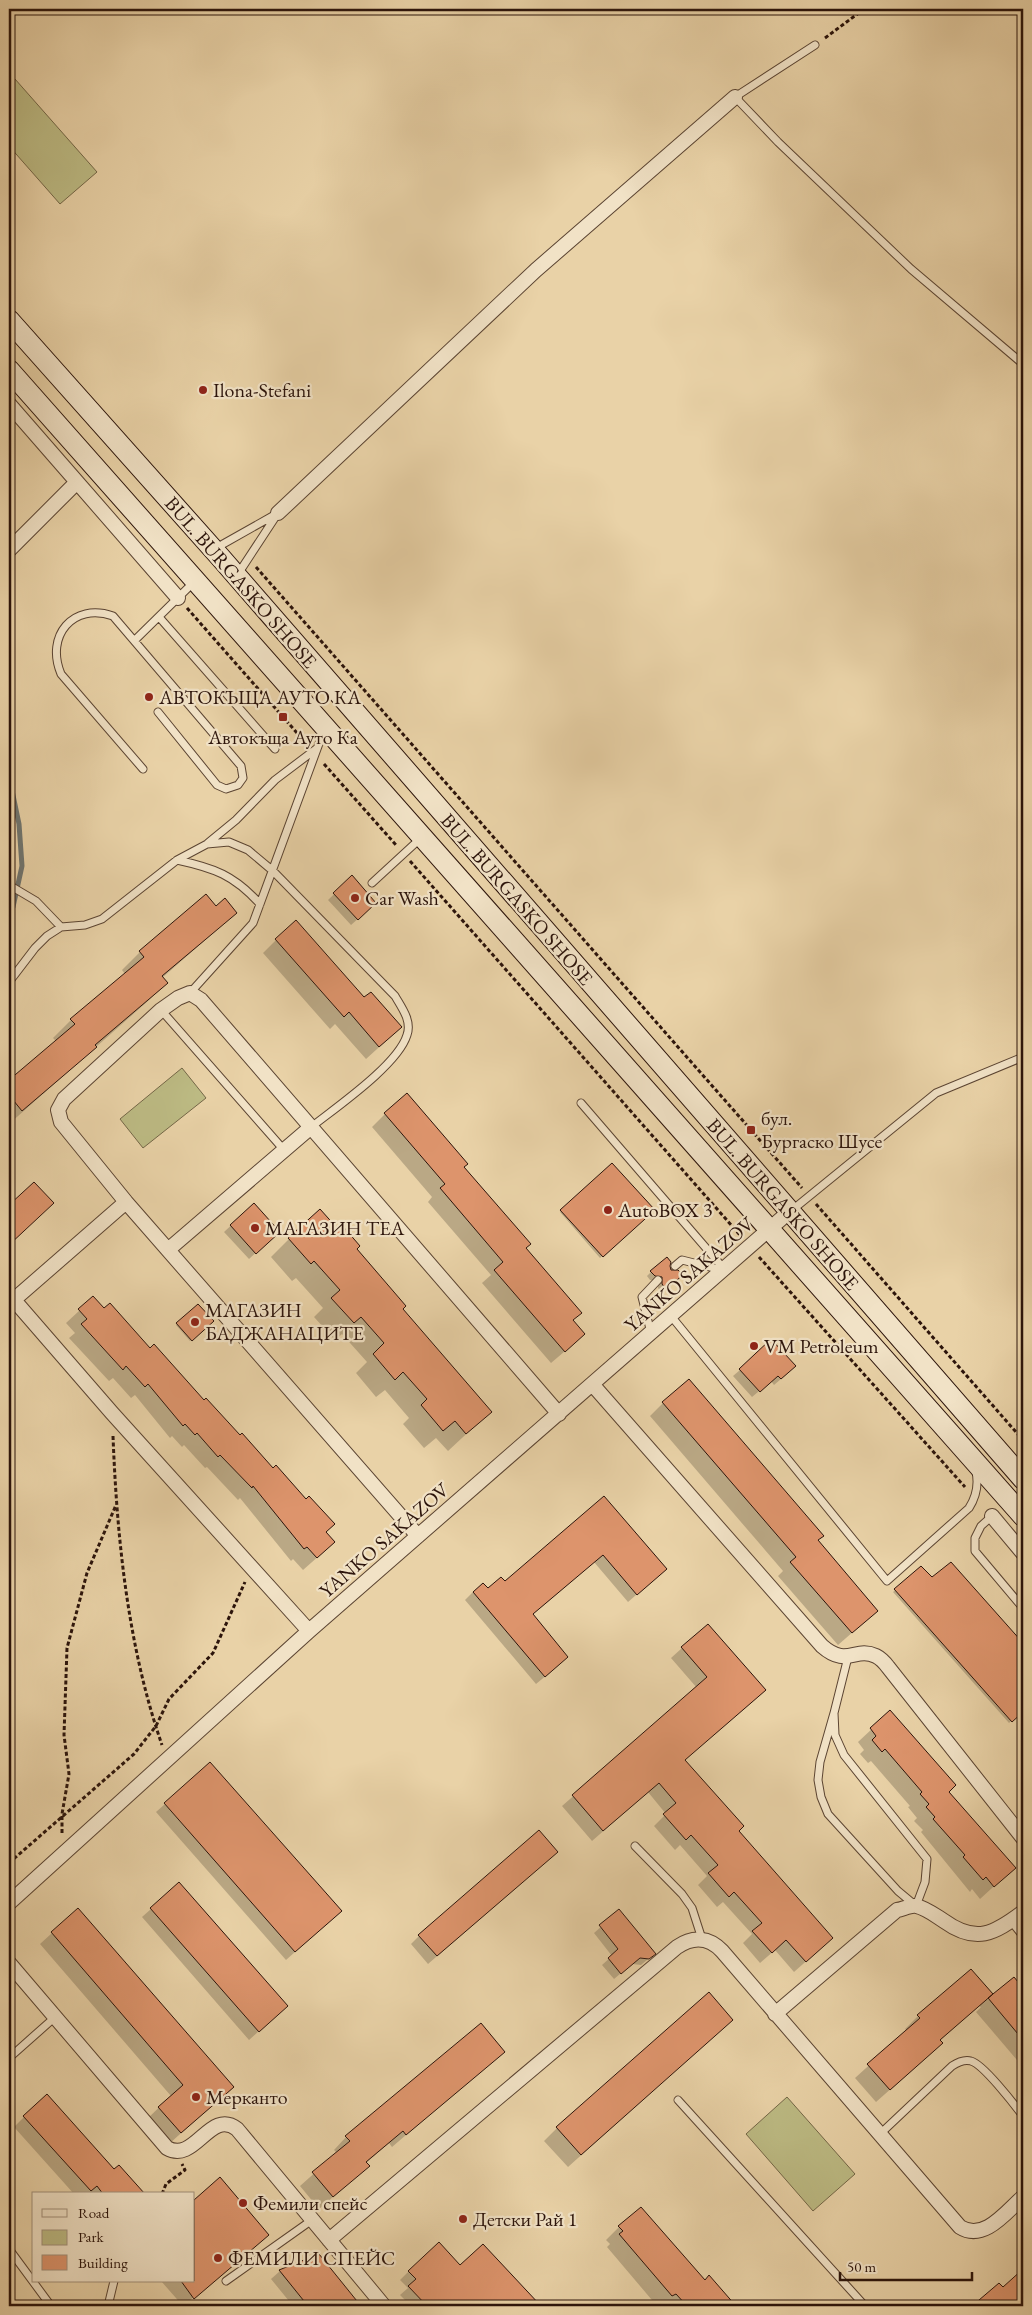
<svg xmlns="http://www.w3.org/2000/svg" width="1032" height="2315" viewBox="0 0 1032 2315" font-family="'EB Garamond',serif">
  <rect width="100%" height="100%" fill="#e9d2a7"/>
  <filter id="stains"><feTurbulence type="fractalNoise" baseFrequency=".004" numOctaves="4"/><feColorMatrix values="0 0 0 0 .2 0 0 0 0 .09 0 0 0 0 .02 0 0 0 .5 -.17"/></filter>
  <radialGradient id="worn" r=".72"><stop offset=".6" stop-color="#630" stop-opacity="0"/><stop offset="1" stop-color="#630" stop-opacity=".3"/></radialGradient>
  <!-- green -->
  <path fill="#bcba83" stroke="#746747" d="M15,79L97,172L60,204L9,146V85Z
    M182,1068L206,1098L143,1148L120,1119Z
    M787,2097L855,2174L813,2211L746,2134Z"/>
  <!-- shadow -->
  <path fill="#0003" d="M352,877L368,910L351,925L328,900Z
    M206,896L216,908L236,913L162,978L166,983L148,1001L9,1124V1081L56,1041L53,1038L71,1020L125,974L122,970L140,952Z
    M276,940L387,1040L366,1059L335,1024L330,1029L263,953Z
    M385,1114L525,1248L572,1320L571,1346L551,1363L482,1283L491,1275L428,1202L432,1197L372,1127Z
    M612,1165L653,1210L600,1258L560,1212Z
    M253,1205L272,1238L249,1259L224,1232Z
    M289,1239L356,1249L402,1309L491,1411L448,1451L436,1438L424,1448L403,1424L409,1418L385,1390L376,1397L356,1373L367,1362L342,1334L335,1340L314,1317L323,1308L296,1278L292,1281L271,1257Z
    M668,1267L677,1279L661,1292L658,1288V1280H650L647,1276L651,1272Z
    M93,1298L324,1533L320,1555L303,1570L293,1559L291,1561L240,1498L238,1500L207,1467L205,1468L184,1445L182,1447L172,1436L170,1438L135,1395L131,1398L113,1378L109,1381L69,1338L75,1333L66,1323Z
    M198,1305L213,1321L190,1341L176,1325Z
    M740,1370L788,1373L774,1385L771,1381L752,1397L733,1376Z
    M663,1403L817,1541L877,1611L838,1645L778,1576L783,1571L650,1416Z
    M604,1498L657,1577L628,1602L594,1562L532,1615L559,1665L536,1684L465,1600L473,1592L505,1583Z
    M951,1564L1023,1645V1710L1009,1723L893,1592L921,1568L931,1579Z
    M682,1648L764,1690L684,1761L821,1948L794,1972L775,1950L760,1963L743,1943L752,1934L723,1902L717,1907L698,1885L707,1876L680,1845L675,1850L654,1826L666,1814L648,1792L592,1841L562,1806L697,1688L671,1658Z
    M890,1712L948,1792L1014,1868L980,1899L972,1889L970,1892L921,1832L923,1830L914,1821L917,1818L908,1807L910,1806L871,1761L868,1763L860,1754L864,1750L858,1742Z
    M165,1804L331,1920L286,1960L156,1812Z
    M548,1860L428,1964L411,1944L419,1936Z
    M151,1909L277,2015L249,2040L142,1917Z
    M619,1911L654,1954L641,1965L632,1964L614,1979L602,1965L612,1956L594,1933Z
    M52,1933L220,2098L169,2144L147,2119L171,2096L40,1944Z
    M1013,1978L1023,1990V2067L976,2012L981,2007L979,2006L939,2041L941,2043L928,2056L876,2102L855,2078L907,2031L905,2029L918,2016L987,1999L988,2000Z
    M732,2020L568,2167L544,2141L557,2128Z
    M503,2052L392,2147L389,2143L366,2163L368,2166L355,2178L319,2209L300,2186L337,2153L334,2150L346,2137Z
    M24,2117L114,2171L143,2194H74L14,2127Z
    M220,2179L257,2245L183,2306L161,2281H194V2201Z
    M619,2227L705,2281L709,2277L735,2306H657L607,2247L610,2244L606,2240Z
    M482,2246L539,2306H411L400,2295L408,2288L400,2280L409,2271L460,2266Z
    M319,2256L359,2306H293L271,2279L280,2271Z
    M1023,2271V2306H974L999,2285L1003,2289Z"/>
  <g fill="none" stroke-linecap="round" stroke-linejoin="round">
    <!-- stream -->
    <path stroke="#6f7570" stroke-width="5" d="M9,776L19,824L22,866L13,907L9,912"/>
  </g>
  <!-- building -->
  <path fill="#dd946c" stroke="#2c140b" d="M352,875L376,903L358,920L333,893Z
    M206,894L216,906L225,898L237,913L162,976L168,983L95,1045L97,1047L22,1111L9,1095V1080L75,1024L70,1019L144,957L139,951Z
    M296,920L364,997L371,992L402,1027L379,1047L349,1012L344,1017L275,939Z
    M407,1093L468,1164L464,1167L531,1244L526,1248L582,1313L573,1320L585,1334L565,1352L494,1270L503,1262L440,1188L445,1184L384,1113Z
    M612,1163L655,1210L603,1257L560,1210Z
    M34,1182L54,1203L9,1245V1205Z
    M254,1203L280,1232L256,1254L230,1225Z
    M320,1209L337,1228L341,1224L360,1246L357,1249L406,1306L403,1309L492,1412L466,1434L455,1421L443,1431L421,1405L427,1399L403,1372L395,1380L373,1354L384,1343L361,1317L354,1323L331,1298L340,1290L314,1261L311,1264L288,1238Z
    M667,1257L671,1262L670,1266L671,1270H678L683,1275L666,1289L662,1284V1277L655,1276L650,1271Z
    M93,1296L104,1308L110,1303L150,1348L154,1344L204,1400L206,1398L240,1435L242,1433L273,1468L276,1465L306,1499L309,1496L335,1524L326,1532L335,1542L317,1558L307,1547L304,1549L253,1486L252,1488L220,1455L218,1457L197,1433L195,1435L185,1424L183,1426L148,1384L145,1387L126,1366L123,1370L81,1324L87,1319L78,1309Z
    M198,1304L214,1321L192,1341L176,1323Z
    M771,1339L796,1366L781,1379L778,1376L760,1392L739,1369Z
    M689,1379L824,1536L818,1540L878,1611L852,1633L790,1562L796,1557L662,1402Z
    M604,1496L667,1569L637,1595L603,1555L533,1614L568,1657L545,1677L473,1592L483,1583L488,1588L501,1577L505,1581Z
    M951,1562L1023,1643V1712L1012,1722L894,1589L921,1566L932,1577Z
    M708,1624L766,1690L685,1760L744,1826L739,1831L833,1938L806,1962L786,1940L772,1953L752,1931L762,1923L734,1892L729,1897L708,1873L718,1865L691,1835L686,1840L663,1814L676,1803L659,1783L603,1831L572,1795L707,1677L681,1647Z
    M890,1710L956,1785L949,1792L1016,1868L994,1887L986,1877L983,1880L963,1857L965,1855L933,1819L935,1817L926,1807L929,1804L920,1794L922,1792L885,1749L882,1752L872,1740L876,1736L870,1728Z
    M210,1762L342,1911L295,1952L164,1803Z
    M539,1830L558,1852L437,1956L418,1935Z
    M179,1882L288,2006L259,2032L150,1908Z
    M78,1908L234,2087L181,2133L158,2107L183,2085L51,1932Z
    M619,1909L656,1954L649,1959L640,1958L621,1974L608,1958L618,1949L599,1925Z
    M971,1969L993,1994L940,2040L943,2043L890,2090L867,2064L920,2018L917,2015Z
    M1014,1977L1023,1988V2040L988,1998Z
    M709,1992L733,2020L581,2155L556,2127Z
    M481,2023L505,2052L406,2135L403,2131L366,2162L370,2166L333,2197L312,2172L350,2141L345,2136Z
    M47,2094L114,2169L119,2165L145,2194H103L97,2186L91,2191L23,2116Z
    M220,2177L269,2235L194,2299L181,2281H194V2200Z
    M641,2207L705,2280L709,2275L736,2306H687L676,2294L672,2296L619,2234L623,2231L618,2226Z
    M439,2242L460,2265L483,2244L541,2306H427L408,2286L416,2279L408,2271Z
    M319,2254L361,2306H308L279,2270Z
    M1023,2269V2306H972L999,2283L1003,2287Z"/>
  <g fill="none" stroke-linecap="round" stroke-linejoin="round">
    <!-- service casing -->
    <g stroke="#5b4432" stroke-width="9">
      <path id="service" d="M815,45L735,97L778,142L911,269L1023,364
        M216,548L278,513L238,574
        M159,617L275,749
        M136,639L195,581
        M143,769L61,674C45,636 73,602 113,616L241,766L243,778L238,785L226,789L217,785L158,712
        M208,843L236,820L275,780L316,749
        M177,860L207,844L229,842L248,850L273,871L395,996C402,1008 412,1021 407,1035C398,1065 335,1108 310,1128
        M372,883L422,837
        M9,885L36,901L61,927
        M9,982L35,948L47,936L61,927L85,925L102,919L177,860C214,868 234,875 260,904
        M190,993L253,923L324,730
        M161,1010L284,1150
        M581,1103L725,1270
        M791,1211L936,1093L1023,1057
        M675,1266L682,1260L722,1270
        M671,1316L887,1581L969,1508C976,1497 979,1486 976,1472
        M651,1333L642,1297L658,1280
        M992,1516L981,1526L975,1538V1551L1023,1608
        M834,1713L820,1762L818,1780L821,1797L828,1814L898,1891L916,1906L925,1882L927,1859L844,1755L835,1735L834,1713L848,1657
        M635,1846L682,1894L692,1908L702,1939
        M1011,1921L1023,1936
        M9,2058L54,2018
        M678,2100L865,2306
        M880,2134L952,2066C958,2062 964,2059 971,2061C983,2064 1014,2104 1023,2116
        M9,2249L51,2306
        M226,2281L312,2220
        M108,2306L114,2281"/>
    </g>
    <!-- minor casing -->
    <g stroke="#5b4432" stroke-width="16">
      <path id="minor" d="M9,404L77,482
        M278,513L536,270L735,97
        M9,550L77,482L178,598
        M169,1249L310,1128
        M14,1300L112,1413L309,1631
        M9,1304L126,1202
        M592,1384L822,1646C847,1668 855,1646 876,1656C880,1658 885,1663 888,1667L1023,1838
        M992,1516L1023,1553
        M418,1536L126,1202L61,1122L58,1110L64,1099L161,1010L178,998L190,993L201,1000L559,1414
        M9,1903L309,1631L789,1212
        M9,1963L167,2148C195,2164 210,2108 237,2129L384,2306
        M775,2014L897,1910C903,1909 911,1905 916,1906C926,1908 936,1916 944,1921C976,1944 994,1934 1023,1912
        M329,2240L677,1947C693,1936 709,1937 722,1951L960,2227C984,2242 1006,2212 1023,2197"/>
    </g>
    <!-- secondary casing -->
    <g stroke="#2c140b" stroke-width="22">
      <path id="secondary" d="M9,320L221,558L1023,1479
        M9,370L1023,1516"/>
    </g>
    <!-- path -->
    <path stroke="#2c140b" stroke-width="3" stroke-dasharray="4 2.5" stroke-linecap="butt" d="M825,38L864,9
      M256,567L802,1188
      M187,608L305,742
      M324,764L396,845
      M410,861L740,1235
      M816,1204L1023,1440
      M759,1257L965,1487
      M113,1436C117,1540 128,1647 162,1745
      M62,1833V1814L69,1774L64,1735L67,1648L87,1573L116,1505
      M9,1863L134,1754L156,1726L169,1699L213,1653L245,1582
      M162,2194L166,2184L185,2170L182,2164"/>
    <!-- service -->
    <use href="#service" stroke="#f1e2c6" stroke-width="7"/>
    <!-- minor -->
    <use href="#minor" stroke="#f1e2c6" stroke-width="14"/>
    <!-- secondary -->
    <use href="#secondary" stroke="#f1e2c6" stroke-width="20"/>
  </g>
  <!-- markers -->
  <g fill="#8f2418" stroke="#f1e2c6" stroke-width="2">
    <circle cx="203" cy="390" r="5"/>
    <circle cx="149" cy="697" r="5"/>
    <rect x="278" y="712" width="10" height="10" rx="2.5"/>
    <circle cx="355" cy="898" r="5"/>
    <rect x="746" y="1125" width="10" height="10" rx="2.5"/>
    <circle cx="608" cy="1210" r="5"/>
    <circle cx="255" cy="1228" r="5"/>
    <circle cx="195" cy="1322" r="5"/>
    <circle cx="754" cy="1346" r="5"/>
    <circle cx="196" cy="2097" r="5"/>
    <circle cx="243" cy="2203" r="5"/>
    <circle cx="463" cy="2219" r="5"/>
    <circle cx="218" cy="2258" r="5"/>
  </g>
  <g text-anchor="middle" stroke-width="4.5" stroke-linejoin="round" paint-order="stroke">
    <!-- poi labels -->
    <g font-size="20" fill="#2c140b" stroke="#f1e2c6" text-anchor="start">
      <text x="213" y="397">Ilona-Stefani</text>
      <text x="159" y="704">АВТОКЪЩА АУТО КА</text>
      <text x="283" y="744" text-anchor="middle">Автокъща Ауто Ка</text>
      <text x="365" y="905">Car Wash</text>
      <text x="761" y="1125">бул.<tspan x="761" dy="23">Бургаско Шусе</tspan></text>
      <text x="618" y="1217">AutoBOX 3</text>
      <text x="265" y="1235">МАГАЗИН ТЕА</text>
      <text x="205" y="1317">МАГАЗИН<tspan x="205" dy="23">БАДЖАНАЦИТЕ</tspan></text>
      <text x="764" y="1353">VM Petroleum</text>
      <text x="206" y="2104">Мерканто</text>
      <text x="253" y="2210">Фемили спейс</text>
      <text x="473" y="2226">Детски Рай 1</text>
      <text x="228" y="2265">ФЕМИЛИ СПЕЙС</text>
    </g>
    <!-- street labels -->
    <g font-size="20" fill="#2c140b" stroke="#f1e2c6">
      <text transform="translate(241 582) rotate(49)" y="7">BUL. BURGASKO SHOSE</text>
      <text transform="translate(517 899) rotate(49)" y="7">BUL. BURGASKO SHOSE</text>
      <text transform="translate(783 1204) rotate(49)" y="7">BUL. BURGASKO SHOSE</text>
      <text transform="translate(689 1274) rotate(-41)" y="7">YANKO SAKAZOV</text>
      <text transform="translate(384 1540) rotate(-41)" y="7">YANKO SAKAZOV</text>
    </g>
  </g>
  <!-- margin -->
  <rect width="1032" height="2315" fill="none" stroke="#e9d2a7" stroke-width="30"/>
  <rect x="10" y="10" width="1012" height="2295" fill="none" stroke="#2c140b" stroke-width="2.5"/>
  <rect x="15" y="15" width="1002" height="2285" fill="none" stroke="#2c140b"/>
  <!-- legend -->
  <rect x="32" y="2192" width="162" height="90" fill="#f1e2c6" stroke="#a2907b"/>
  <rect x="42" y="2209" width="25" height="8" fill="#f1e2c6" stroke="#a2907b"/>
  <text x="78" y="2218" font-size="15" fill="#2c140b">Road</text>
  <rect x="42" y="2230" width="25" height="15" fill="#bcba83" stroke="#a2907b"/>
  <text x="78" y="2242" font-size="15" fill="#2c140b">Park</text>
  <rect x="42" y="2255" width="25" height="15" fill="#dd946c" stroke="#a2907b"/>
  <text x="78" y="2268" font-size="15" fill="#2c140b">Building</text>
  <!-- scale -->
  <path d="M840 2272v8h132v-8" fill="none" stroke="#2c140b" stroke-width="2.5"/>
  <text x="847" y="2272" font-size="15" fill="#2c140b" stroke="#f1e2c6" stroke-width="4" paint-order="stroke">50 m</text>
  <rect width="100%" height="100%" filter="url(#stains)"/>
  <rect width="100%" height="100%" fill="url(#worn)"/>
</svg>
